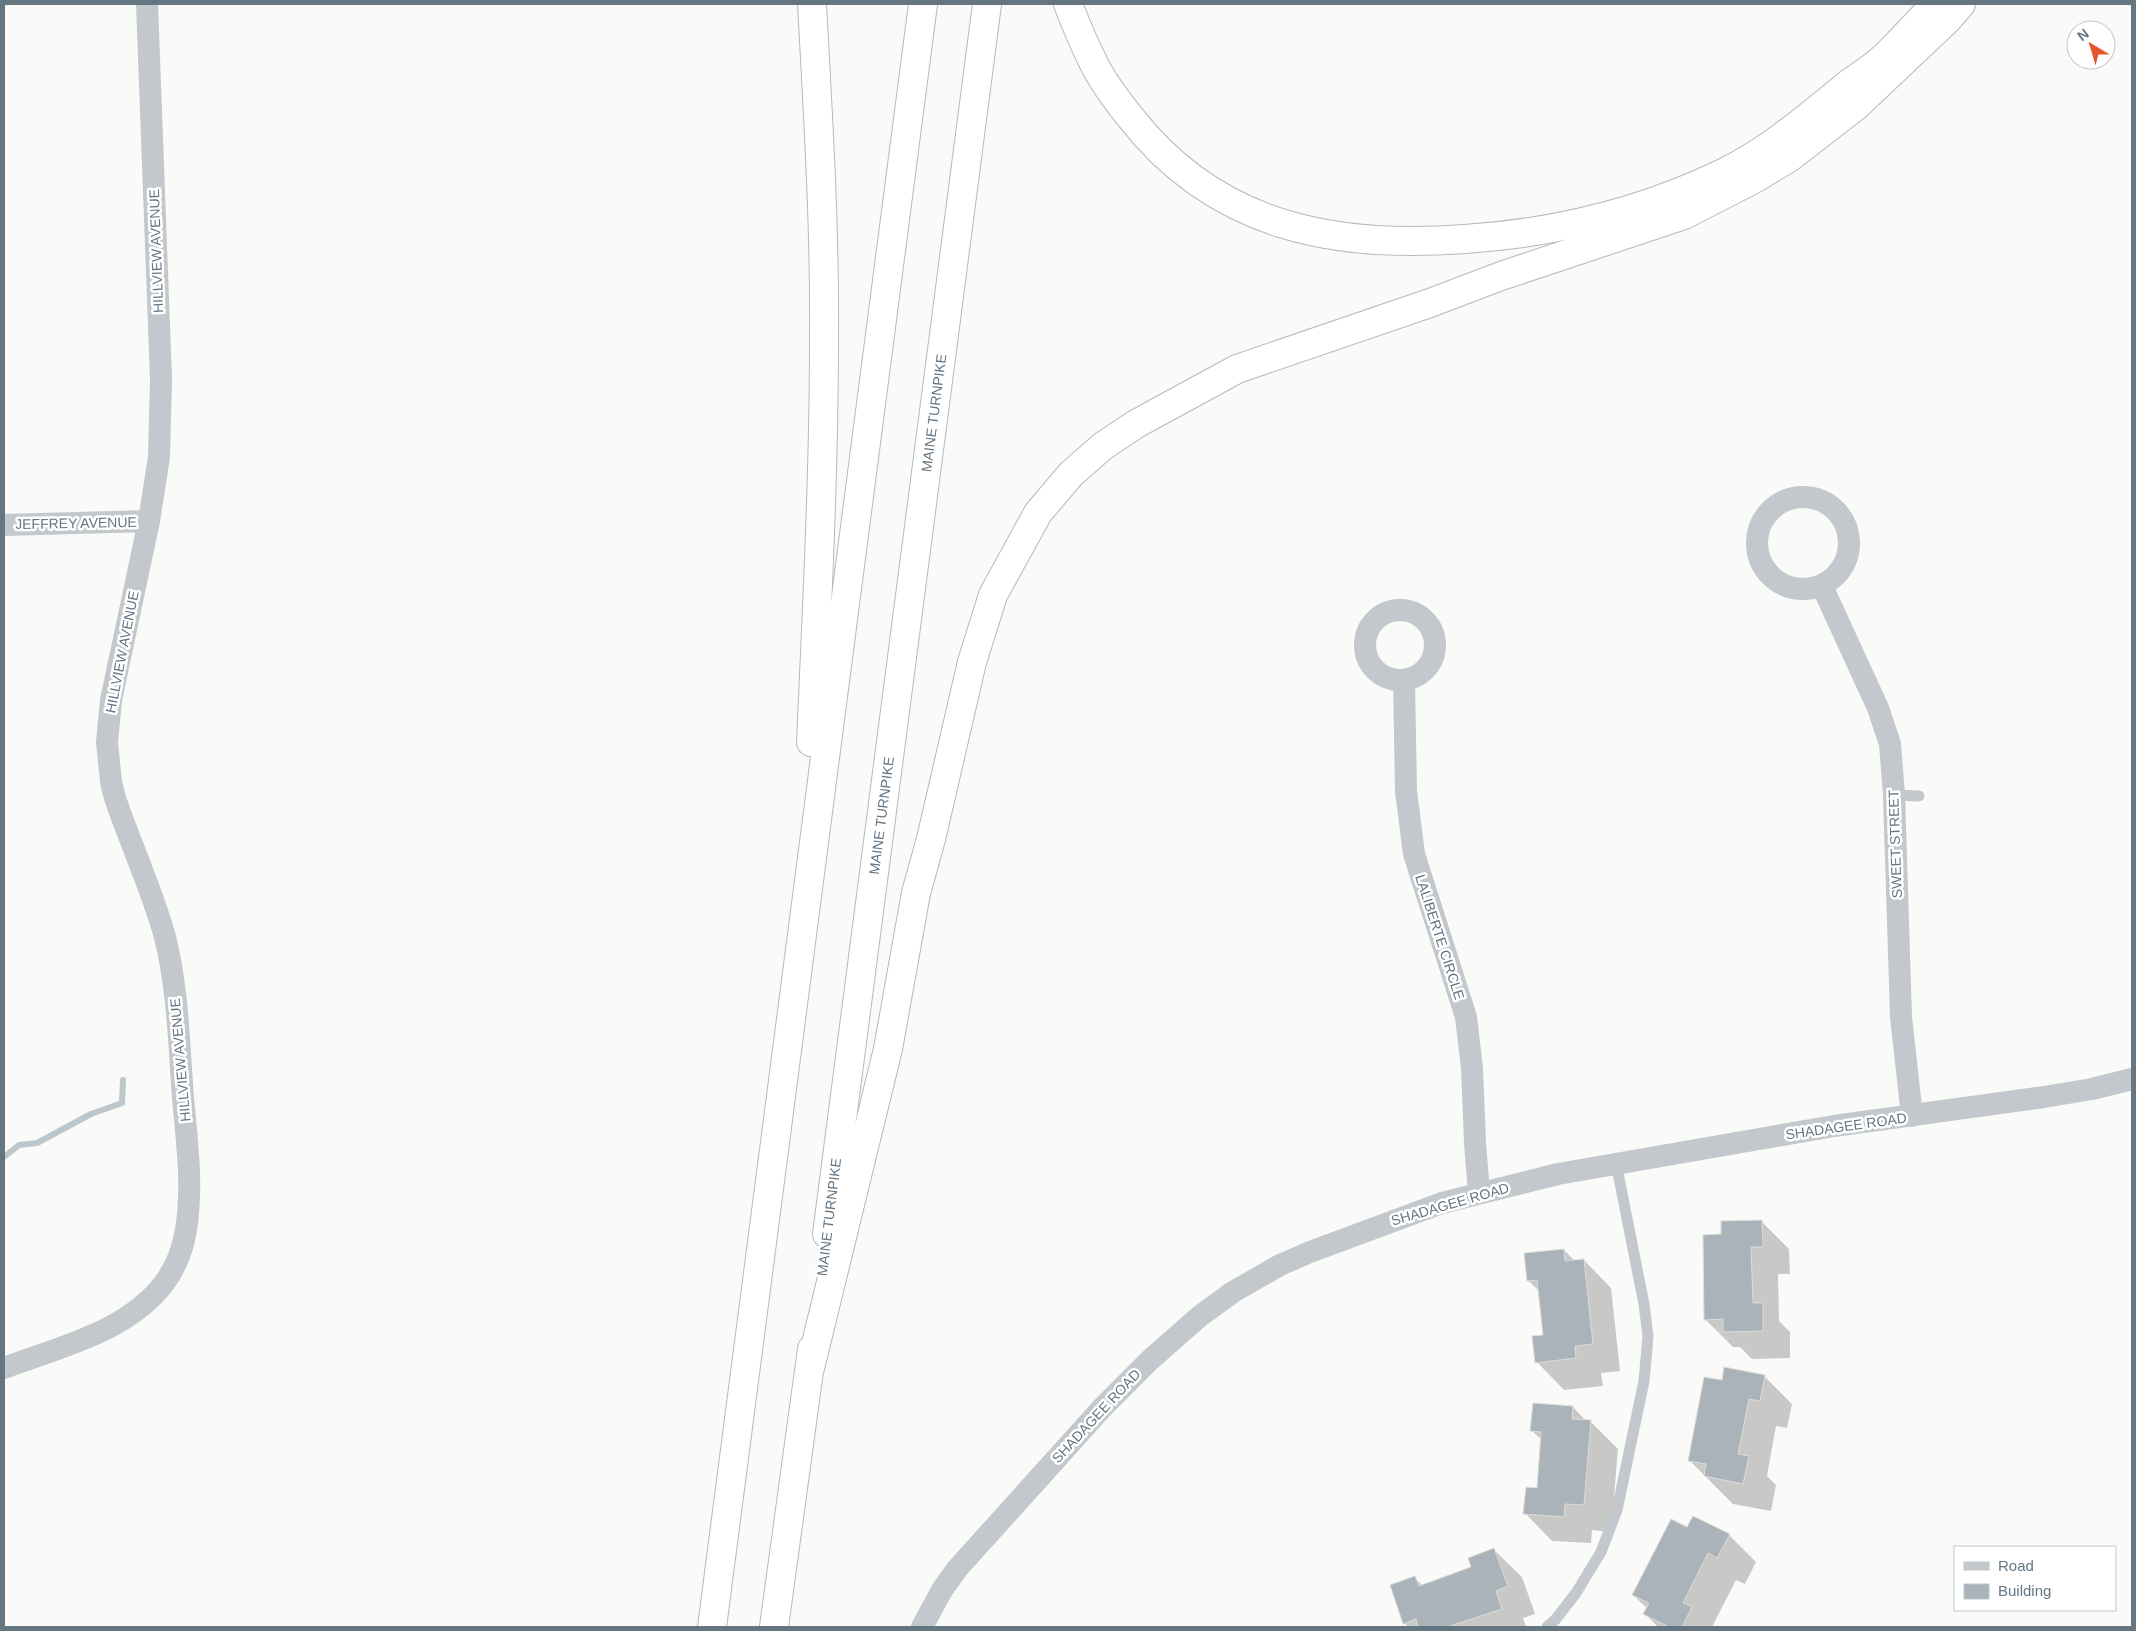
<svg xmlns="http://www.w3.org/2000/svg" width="2136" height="1631" viewBox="0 0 2136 1631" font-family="Arial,sans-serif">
  <rect width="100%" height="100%" fill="#fafaf8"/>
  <!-- shadow -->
  <path fill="#0003" d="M1762,1222L1789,1249L1790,1274H1778L1779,1321L1790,1332V1358L1752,1359L1740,1347H1733L1705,1319L1723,1236Z
    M1564,1250L1575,1261L1584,1260L1611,1288L1620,1371L1601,1373L1603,1386L1564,1390L1537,1362L1545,1336L1540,1292L1528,1280Z
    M1764,1376L1792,1404L1787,1428L1776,1426L1767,1476L1776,1485L1771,1511L1733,1504L1689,1460L1723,1382Z
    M1573,1407L1586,1421H1590L1618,1449L1611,1532L1592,1530L1591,1543L1552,1541L1525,1513L1538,1489L1542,1440L1532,1431Z
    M1688,1529L1729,1535L1756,1562L1745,1584L1736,1580L1712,1627H1658L1645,1614L1648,1609L1633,1595Z
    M1494,1550L1522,1577L1535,1614L1523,1618L1526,1627H1409L1404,1623L1415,1578L1423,1586L1473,1568Z"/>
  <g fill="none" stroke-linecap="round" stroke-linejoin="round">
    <!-- stream -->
    <path stroke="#bbc7cb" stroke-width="6" d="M4,1157L19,1145L37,1143L91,1114L122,1103L123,1080"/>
  </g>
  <!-- building -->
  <path fill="#aab3b9" stroke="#dcdcda" d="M1762,1220L1763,1247H1751L1753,1303H1763V1331L1723,1332V1319L1704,1320L1703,1235L1721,1234V1221Z
    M1564,1249L1565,1261L1584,1259L1593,1344L1575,1346L1576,1358L1535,1363L1532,1336L1543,1335L1537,1280L1527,1281L1524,1253Z
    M1724,1367L1765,1375L1760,1401L1749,1399L1738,1454L1749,1456L1743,1484L1704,1476L1706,1464L1688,1461L1704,1377L1722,1380Z
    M1533,1403L1573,1406L1572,1419L1591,1420L1584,1505L1565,1504L1564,1517L1523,1514L1526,1487L1537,1488L1541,1432L1530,1431Z
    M1693,1516L1730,1534L1717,1558L1708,1553L1683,1603L1692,1607L1682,1627H1669L1643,1614L1649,1603L1632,1595L1671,1519L1687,1527Z
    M1494,1548L1508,1586L1496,1591L1502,1609L1447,1627H1418L1416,1619L1403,1624L1390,1585L1415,1576L1419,1586L1471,1567L1468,1558Z"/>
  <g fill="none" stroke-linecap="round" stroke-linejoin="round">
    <!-- highway casing -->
    <g stroke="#b4b9bd" stroke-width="30">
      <g id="highway">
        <path d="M1068,4C1076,25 1085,46 1095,66C1105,85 1118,102 1131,118C1216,227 1335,249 1465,239C1555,233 1642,212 1723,173C1771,150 1811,114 1851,82C1861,75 1872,68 1881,60C1900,43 1917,22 1936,4"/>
        <path d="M811,742C817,607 824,472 824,337C825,226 818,115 812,4"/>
        <path id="s1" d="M827,1234L987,4"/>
        <path d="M810,1368L888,1049L916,893L931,839L972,662L993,595L1038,513L1071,474L1103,446L1136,424L1237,369L1430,303L1501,276L1684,215L1754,179L1789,158L1855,107L1947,20L1961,4"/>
        <path d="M712,1627L923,4"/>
        <path d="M774,1627L812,1349"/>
      </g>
    </g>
    <!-- lane -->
    <path stroke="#c3c8cc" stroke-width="11" d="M1894,795L1919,796
      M1547,1627L1555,1620L1576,1593L1601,1552L1617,1510L1644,1381L1648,1336L1644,1304L1616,1163"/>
    <!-- street -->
    <path stroke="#c3c8cc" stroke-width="22" d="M1757 543a46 46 0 1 1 92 0a46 46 0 1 1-92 0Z
      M4,525L149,521
      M1822,586L1878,708L1890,744L1894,795L1901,1017L1912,1116
      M1365 645a35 35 0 1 1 70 0a35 35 0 1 1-70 0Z
      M1404,680L1406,791L1414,854L1466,1017L1472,1068L1475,1143L1479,1193
      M4,1368C59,1347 128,1332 165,1282C176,1267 183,1248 186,1230C193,1187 187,1142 183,1098C179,1044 178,989 165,937C152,890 131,845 115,798L111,782L107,742L111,700L149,521L159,457L161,379L147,4
      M922,1627L942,1590L957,1569L1103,1407L1150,1360L1200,1316L1233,1292L1280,1265L1310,1252L1442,1203L1558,1174L1834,1126L2044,1097L2092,1089L2132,1079"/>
    <!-- highway -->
    <use href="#highway" stroke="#fff" stroke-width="28"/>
  </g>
  <g text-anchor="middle" stroke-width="5" stroke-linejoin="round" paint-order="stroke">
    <!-- street labels -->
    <g font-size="14" fill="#657683" stroke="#fff">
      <text transform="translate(156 251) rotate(-92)" y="5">HILLVIEW AVENUE</text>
      <text dy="5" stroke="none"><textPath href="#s1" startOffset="828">MAINE TURNPIKE</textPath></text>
      <text transform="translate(76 523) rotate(-1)" y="5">JEFFREY AVENUE</text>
      <text transform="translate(122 652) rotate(-79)" y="5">HILLVIEW AVENUE</text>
      <text dy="5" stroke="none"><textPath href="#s1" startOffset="422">MAINE TURNPIKE</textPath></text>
      <text transform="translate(1895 844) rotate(-92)" y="5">SWEET STREET</text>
      <text transform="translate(1440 937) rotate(72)" y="5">LALIBERTE CIRCLE</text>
      <text transform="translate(180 1060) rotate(-95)" y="5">HILLVIEW AVENUE</text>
      <text transform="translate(1846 1126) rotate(-8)" y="5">SHADAGEE ROAD</text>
      <text transform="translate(1450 1204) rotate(-16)" y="5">SHADAGEE ROAD</text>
      <text transform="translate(829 1217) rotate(-83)" y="5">MAINE TURNPIKE</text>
      <text transform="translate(1096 1416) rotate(-47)" y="5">SHADAGEE ROAD</text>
    </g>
  </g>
  <!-- border -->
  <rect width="2136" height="1631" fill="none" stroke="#657683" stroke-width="10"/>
  <!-- legend -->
  <rect x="1954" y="1546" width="162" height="65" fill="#ffffff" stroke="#c1c8cd"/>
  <rect x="1964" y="1562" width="25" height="8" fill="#c3c8cc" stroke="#c1c8cd"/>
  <text x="1998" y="1571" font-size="15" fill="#657683">Road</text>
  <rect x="1964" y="1584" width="25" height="15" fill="#aab3b9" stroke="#c1c8cd"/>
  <text x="1998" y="1596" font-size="15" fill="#657683">Building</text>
  <!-- north arrow -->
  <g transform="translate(2091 45) rotate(322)"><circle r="24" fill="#ffffff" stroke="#c1c8cd"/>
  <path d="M0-4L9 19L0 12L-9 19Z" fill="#e4572e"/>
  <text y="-8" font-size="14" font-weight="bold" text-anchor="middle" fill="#657683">N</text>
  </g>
</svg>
